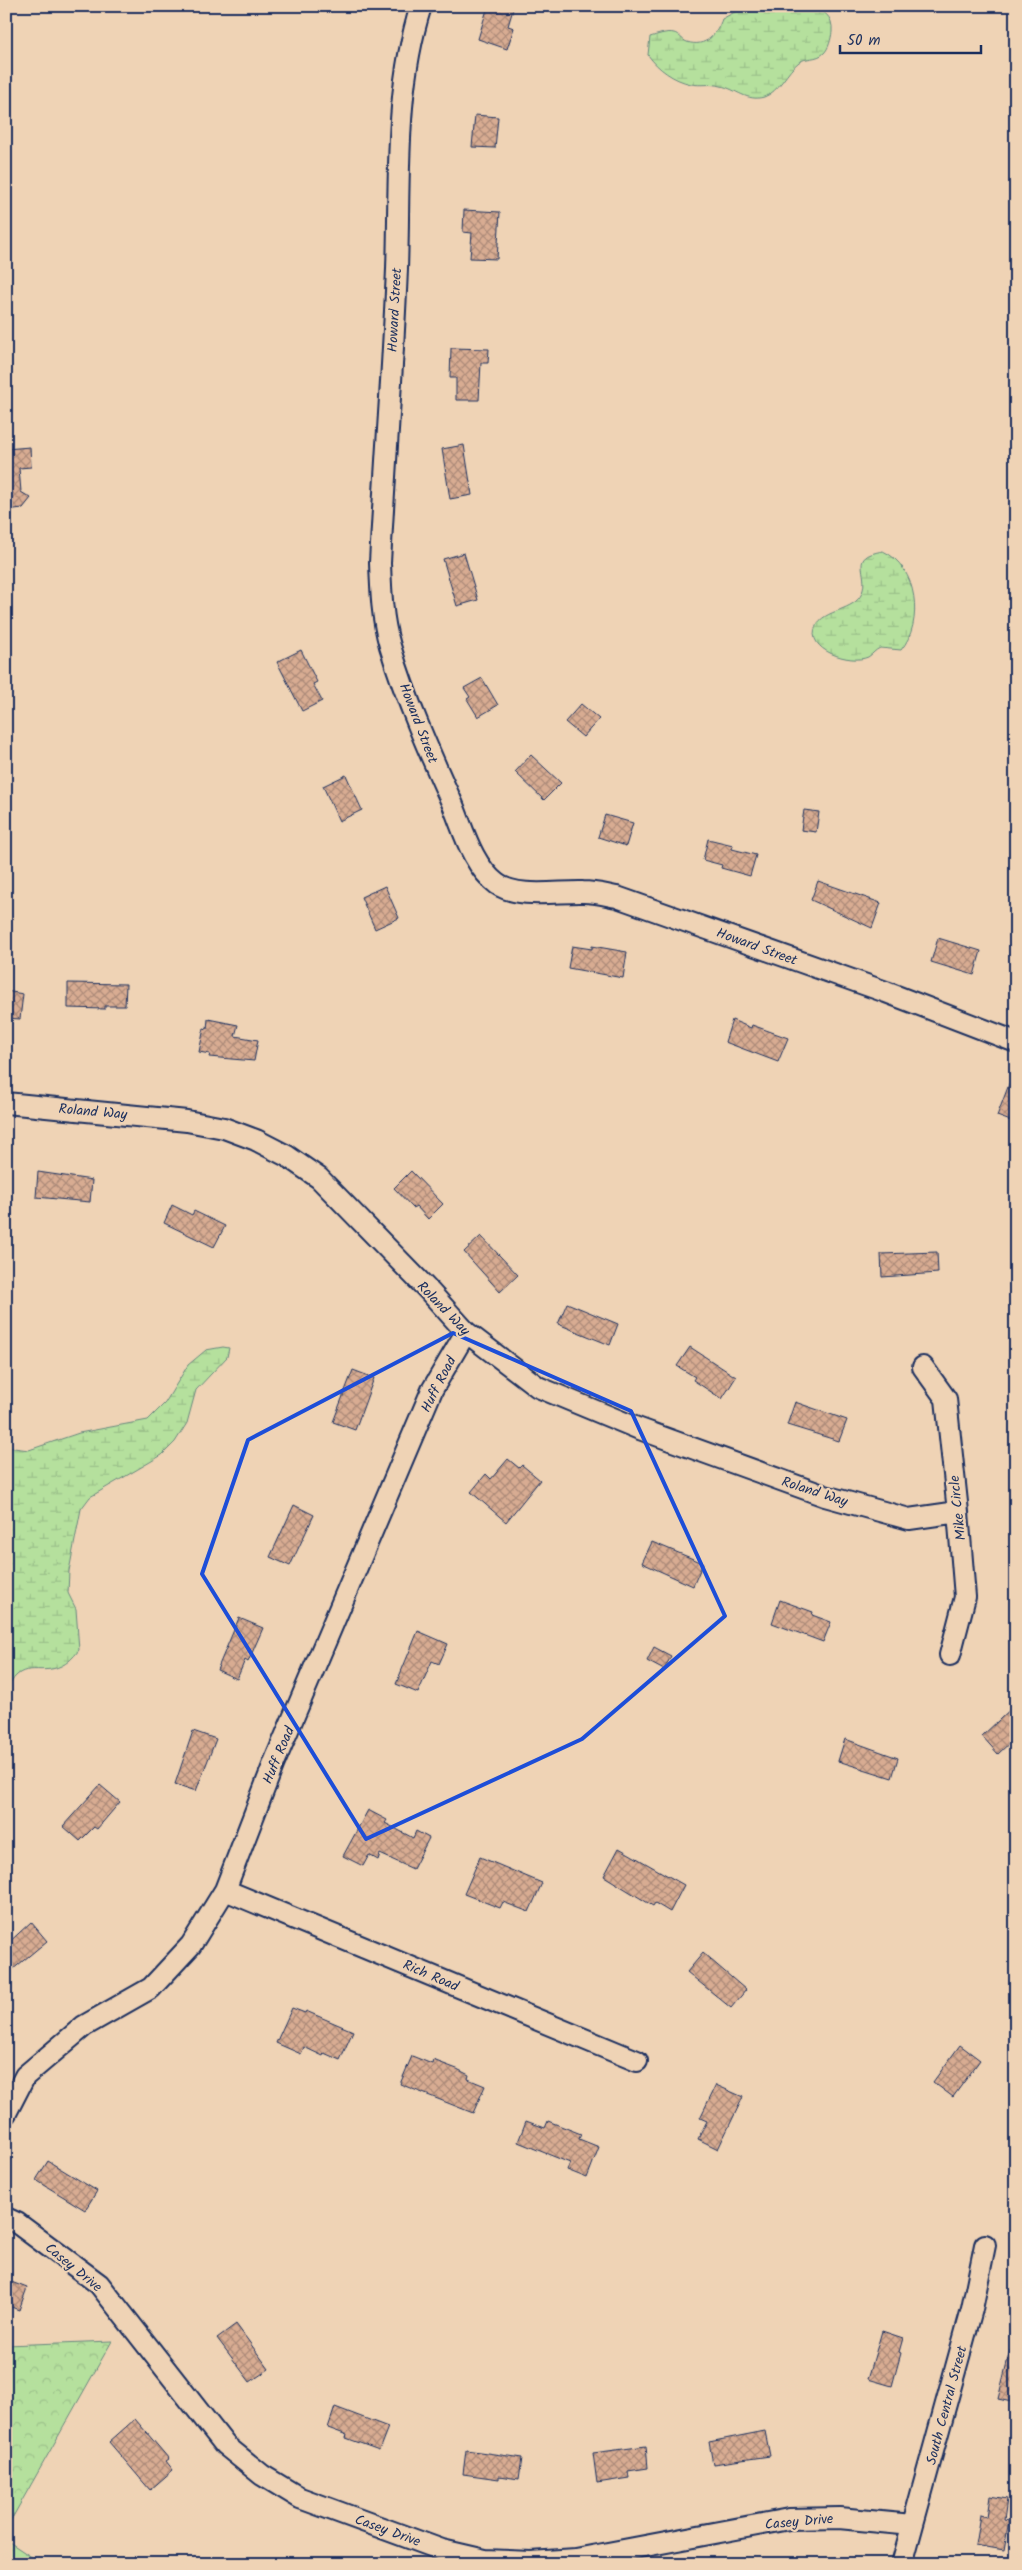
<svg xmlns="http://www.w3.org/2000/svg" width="1022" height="2570" viewBox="0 0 1022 2570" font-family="Kalam,sans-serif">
  <defs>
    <pattern id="wetland-marsh" width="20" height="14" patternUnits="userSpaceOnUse" patternTransform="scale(1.25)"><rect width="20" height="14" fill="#b5e09d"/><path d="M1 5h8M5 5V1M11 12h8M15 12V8" fill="none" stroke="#9bc08a"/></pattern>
    <pattern id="park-crowns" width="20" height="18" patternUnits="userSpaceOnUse" patternTransform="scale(1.25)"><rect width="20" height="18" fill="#b5e09d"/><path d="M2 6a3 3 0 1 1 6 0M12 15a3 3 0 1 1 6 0" fill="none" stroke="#9bc08a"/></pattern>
    <pattern id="building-cross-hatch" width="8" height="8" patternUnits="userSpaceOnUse" patternTransform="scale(1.25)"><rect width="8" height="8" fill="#d8ac92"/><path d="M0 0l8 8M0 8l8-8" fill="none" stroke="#ae8c7a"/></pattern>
  </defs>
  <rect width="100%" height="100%" fill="#efd3b5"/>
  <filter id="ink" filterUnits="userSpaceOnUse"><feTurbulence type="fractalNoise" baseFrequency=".02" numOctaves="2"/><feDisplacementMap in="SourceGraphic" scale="10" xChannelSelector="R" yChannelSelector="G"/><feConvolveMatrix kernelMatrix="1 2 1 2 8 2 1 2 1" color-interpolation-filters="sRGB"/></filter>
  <g filter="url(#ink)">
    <!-- wetland -->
    <path fill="url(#wetland-marsh)" stroke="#68887e" d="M768,6C790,6 835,0 832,32C831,39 829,48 824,53C817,60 806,57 799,62C787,71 779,92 764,97C747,102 736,89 721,86C711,83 701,86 691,84C673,80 658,69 648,55L650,37C657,35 667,31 674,33C679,34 682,40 687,42C706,48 717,34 722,19L742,8L760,10Z
      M883,551C918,567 924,623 901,650L880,648C875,650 873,654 868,657C851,665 804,650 816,626C824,609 855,611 862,593C870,571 847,557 883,551Z
      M223,1347L229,1348L227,1357L196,1390L187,1423L175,1442L162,1455L90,1497L81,1509L69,1571L68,1593L76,1609L79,1650C55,1683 33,1661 17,1675C12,1679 9,1687 6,1692V1447L29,1450L79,1433L148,1420L165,1403L188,1365L206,1350Z"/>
    <!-- park -->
    <path fill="url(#park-crowns)" stroke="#68887e" d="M112,2341L6,2529V2345Z
      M6,2540L42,2564H6Z"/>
    <!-- building -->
    <path fill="url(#building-cross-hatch)" stroke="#1b2f5e" d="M488,6H514L508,26L514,28L507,49L478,39Z
      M475,115L498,117L495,148L472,147Z
      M464,210L500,212L497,259L470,258L472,233L463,232Z
      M451,348L489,349L488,363H481L479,400H456V378H450Z
      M464,445L472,495L450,499L442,449Z
      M30,447L31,467L19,468L21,492L31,498L23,508L6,510V449Z
      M464,553L478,600L457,606L443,559Z
      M301,650L317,682L313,684L322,701L302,711L277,662Z
      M482,678L498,705L478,717L467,699L470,697L464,688Z
      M581,704L599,719L583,737L565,722Z
      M531,755L561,783L544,800L515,772Z
      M346,775L362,810L339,821L323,786Z
      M804,810L819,812L816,832L801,830Z
      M605,815L633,823L626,846L598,837Z
      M708,839L733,845L732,849L756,855L750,876L721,868L722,865L703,860Z
      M818,881L881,903L872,928L811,900Z
      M385,886L399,918L375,929L361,897Z
      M938,938L981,951L974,975L931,962Z
      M572,946L592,949V946L627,952L623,978L568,968Z
      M68,983L126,984L125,1006H105V1009L68,1008Z
      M6,991L23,994L20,1019L6,1018Z
      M208,1019L238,1025L235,1036L258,1040L254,1061L209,1057L210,1054L199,1052L204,1028L207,1029Z
      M732,1020L751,1028L752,1025L788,1038L778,1062L725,1042Z
      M1014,1071H1016V1123L997,1116Z
      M411,1171L443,1204L428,1219L416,1206L413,1208L394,1188Z
      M38,1172L92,1180L90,1202L36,1197Z
      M172,1205L192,1215L194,1211L225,1226L214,1247L164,1223Z
      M481,1236L518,1275L500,1292L464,1252Z
      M937,1252L938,1273L882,1277L881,1254Z
      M567,1303L618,1324L610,1345L558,1324Z
      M690,1347L736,1377L722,1399L693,1380L695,1377L677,1366Z
      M353,1370L374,1378L355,1430L333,1422Z
      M795,1402L847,1420L839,1441L787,1425Z
      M508,1459L519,1468L522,1465L540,1480L506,1522L471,1492L486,1474L491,1479Z
      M294,1505L314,1515L290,1566L270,1557Z
      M652,1542L703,1563L693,1586L642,1563Z
      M780,1600L813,1612L812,1615L831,1622L823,1642L772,1623Z
      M239,1618L263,1628L248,1662L245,1660L237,1679L217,1670Z
      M418,1631L448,1644L439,1664L432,1661L418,1693L396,1684Z
      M654,1647L671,1656L664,1670L647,1661Z
      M1016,1704V1737L998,1754L982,1736Z
      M193,1731L216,1739L196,1791L175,1784Z
      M845,1739L898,1758L892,1778L838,1761Z
      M100,1785L120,1802L97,1829L94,1827L80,1841L63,1826Z
      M368,1810L387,1820L385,1823L413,1838L416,1831L429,1838L413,1869L380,1854L378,1860L369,1855L363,1866L343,1856Z
      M619,1848L684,1885L670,1912L655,1903L653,1906L604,1876Z
      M480,1857L542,1883L529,1912L503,1902L500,1908L464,1894Z
      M31,1922L47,1941L6,1975V1945Z
      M703,1953L746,1990L731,2008L687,1972Z
      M292,2008L305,2013L306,2011L353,2031L340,2060L324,2053L323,2056L304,2047L301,2054L276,2043Z
      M960,2045L980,2060L953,2097L933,2082Z
      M412,2056L432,2064L433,2060L457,2069L469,2075L468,2079L485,2086L473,2113L400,2084Z
      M716,2085L743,2097L718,2149L698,2139L707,2121L700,2118Z
      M526,2121L545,2128L548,2121L581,2134L579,2139L599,2147L587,2178L567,2170L570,2163L518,2142Z
      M48,2161L97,2191L85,2210L36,2180Z
      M6,2280L27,2288L19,2310L6,2305Z
      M236,2324L269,2369L250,2382L217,2338Z
      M882,2331L903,2338L899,2352L901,2353L892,2386L868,2379Z
      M1010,2350L1016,2351V2403L998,2399Z
      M335,2407L388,2427L379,2450L346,2438L347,2435L328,2428Z
      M135,2419L169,2459L166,2461L173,2470L150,2490L109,2442Z
      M765,2431L770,2456L713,2464L709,2442Z
      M646,2446L648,2468L628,2471L629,2478L597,2483L593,2453Z
      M466,2450L522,2458L519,2479L499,2476V2479L463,2474Z
      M990,2496L1007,2499L1004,2520L1009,2521L1004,2550L975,2545L980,2515L987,2517Z"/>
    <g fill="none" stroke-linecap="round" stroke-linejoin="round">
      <!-- minor casing -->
      <g stroke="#1b2f5e" stroke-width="24">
        <path id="minor" d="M421,6C394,92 400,180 397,269C393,367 385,465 380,563C381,591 382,619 390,646C406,700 430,754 453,805C464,832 473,866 497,884C518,899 559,891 583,892C595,892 606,895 617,897L886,992L1016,1042
          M6,1103L187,1121L224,1128L256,1140L287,1156L319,1178L430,1292L466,1332L538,1387L637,1428L825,1496L909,1519L958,1512
          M923,1367L946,1399L958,1512L965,1597L950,1655
          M225,1890L637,2061
          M6,2113L25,2076L84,2026L151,1988L191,1945L225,1890L274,1763L432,1390L466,1332
          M6,2218L17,2223L99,2284L225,2445L262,2475L300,2498L442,2550L485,2560L531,2562L576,2559L789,2519L839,2518L912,2525
          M902,2564L972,2309L985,2245"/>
      </g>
      <!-- minor -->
      <use href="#minor" stroke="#efd3b5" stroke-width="20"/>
    </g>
  </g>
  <!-- marked area -->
  <path fill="none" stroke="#1d4ed8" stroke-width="4" stroke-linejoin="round" d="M453,1333L631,1411L725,1616L582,1739L366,1839L202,1574L248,1440Z"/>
  <g text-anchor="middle" stroke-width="4.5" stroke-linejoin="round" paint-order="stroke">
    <!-- street labels -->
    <g font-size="14" fill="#1b2f5e" stroke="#efd3b5">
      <text transform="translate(394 310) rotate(-87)" y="5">Howard Street</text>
      <text transform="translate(419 723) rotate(69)" y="5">Howard Street</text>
      <text transform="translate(757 946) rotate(20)" y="5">Howard Street</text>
      <text transform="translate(93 1111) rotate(5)" y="5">Roland Way</text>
      <text transform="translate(444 1308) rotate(46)" y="5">Roland Way</text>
      <text transform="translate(438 1384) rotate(-63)" y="5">Huff Road</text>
      <text transform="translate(815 1491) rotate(18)" y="5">Roland Way</text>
      <text transform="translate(957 1508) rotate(-96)" y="5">Mike Circle</text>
      <text transform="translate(278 1755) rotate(-67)" y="5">Huff Road</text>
      <text transform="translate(431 1975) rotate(23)" y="5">Rich Road</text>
      <text transform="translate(74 2267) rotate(39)" y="5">Casey Drive</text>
      <text transform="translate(946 2405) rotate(-75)" y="5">South Central Street</text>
      <text transform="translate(799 2521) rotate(-5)" y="5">Casey Drive</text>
      <text transform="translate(388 2530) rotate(20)" y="5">Casey Drive</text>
    </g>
  </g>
  <!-- margin -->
  <rect width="1022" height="2570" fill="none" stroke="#efd3b5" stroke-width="25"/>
  <rect x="12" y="12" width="997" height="2545" fill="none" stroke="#1b2f5e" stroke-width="2" filter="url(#ink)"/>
  <!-- scale -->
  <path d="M840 45v8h141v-8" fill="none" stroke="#1b2f5e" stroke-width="2.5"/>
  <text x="847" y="45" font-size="15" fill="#1b2f5e" stroke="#efd3b5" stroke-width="4" paint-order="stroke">50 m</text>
</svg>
